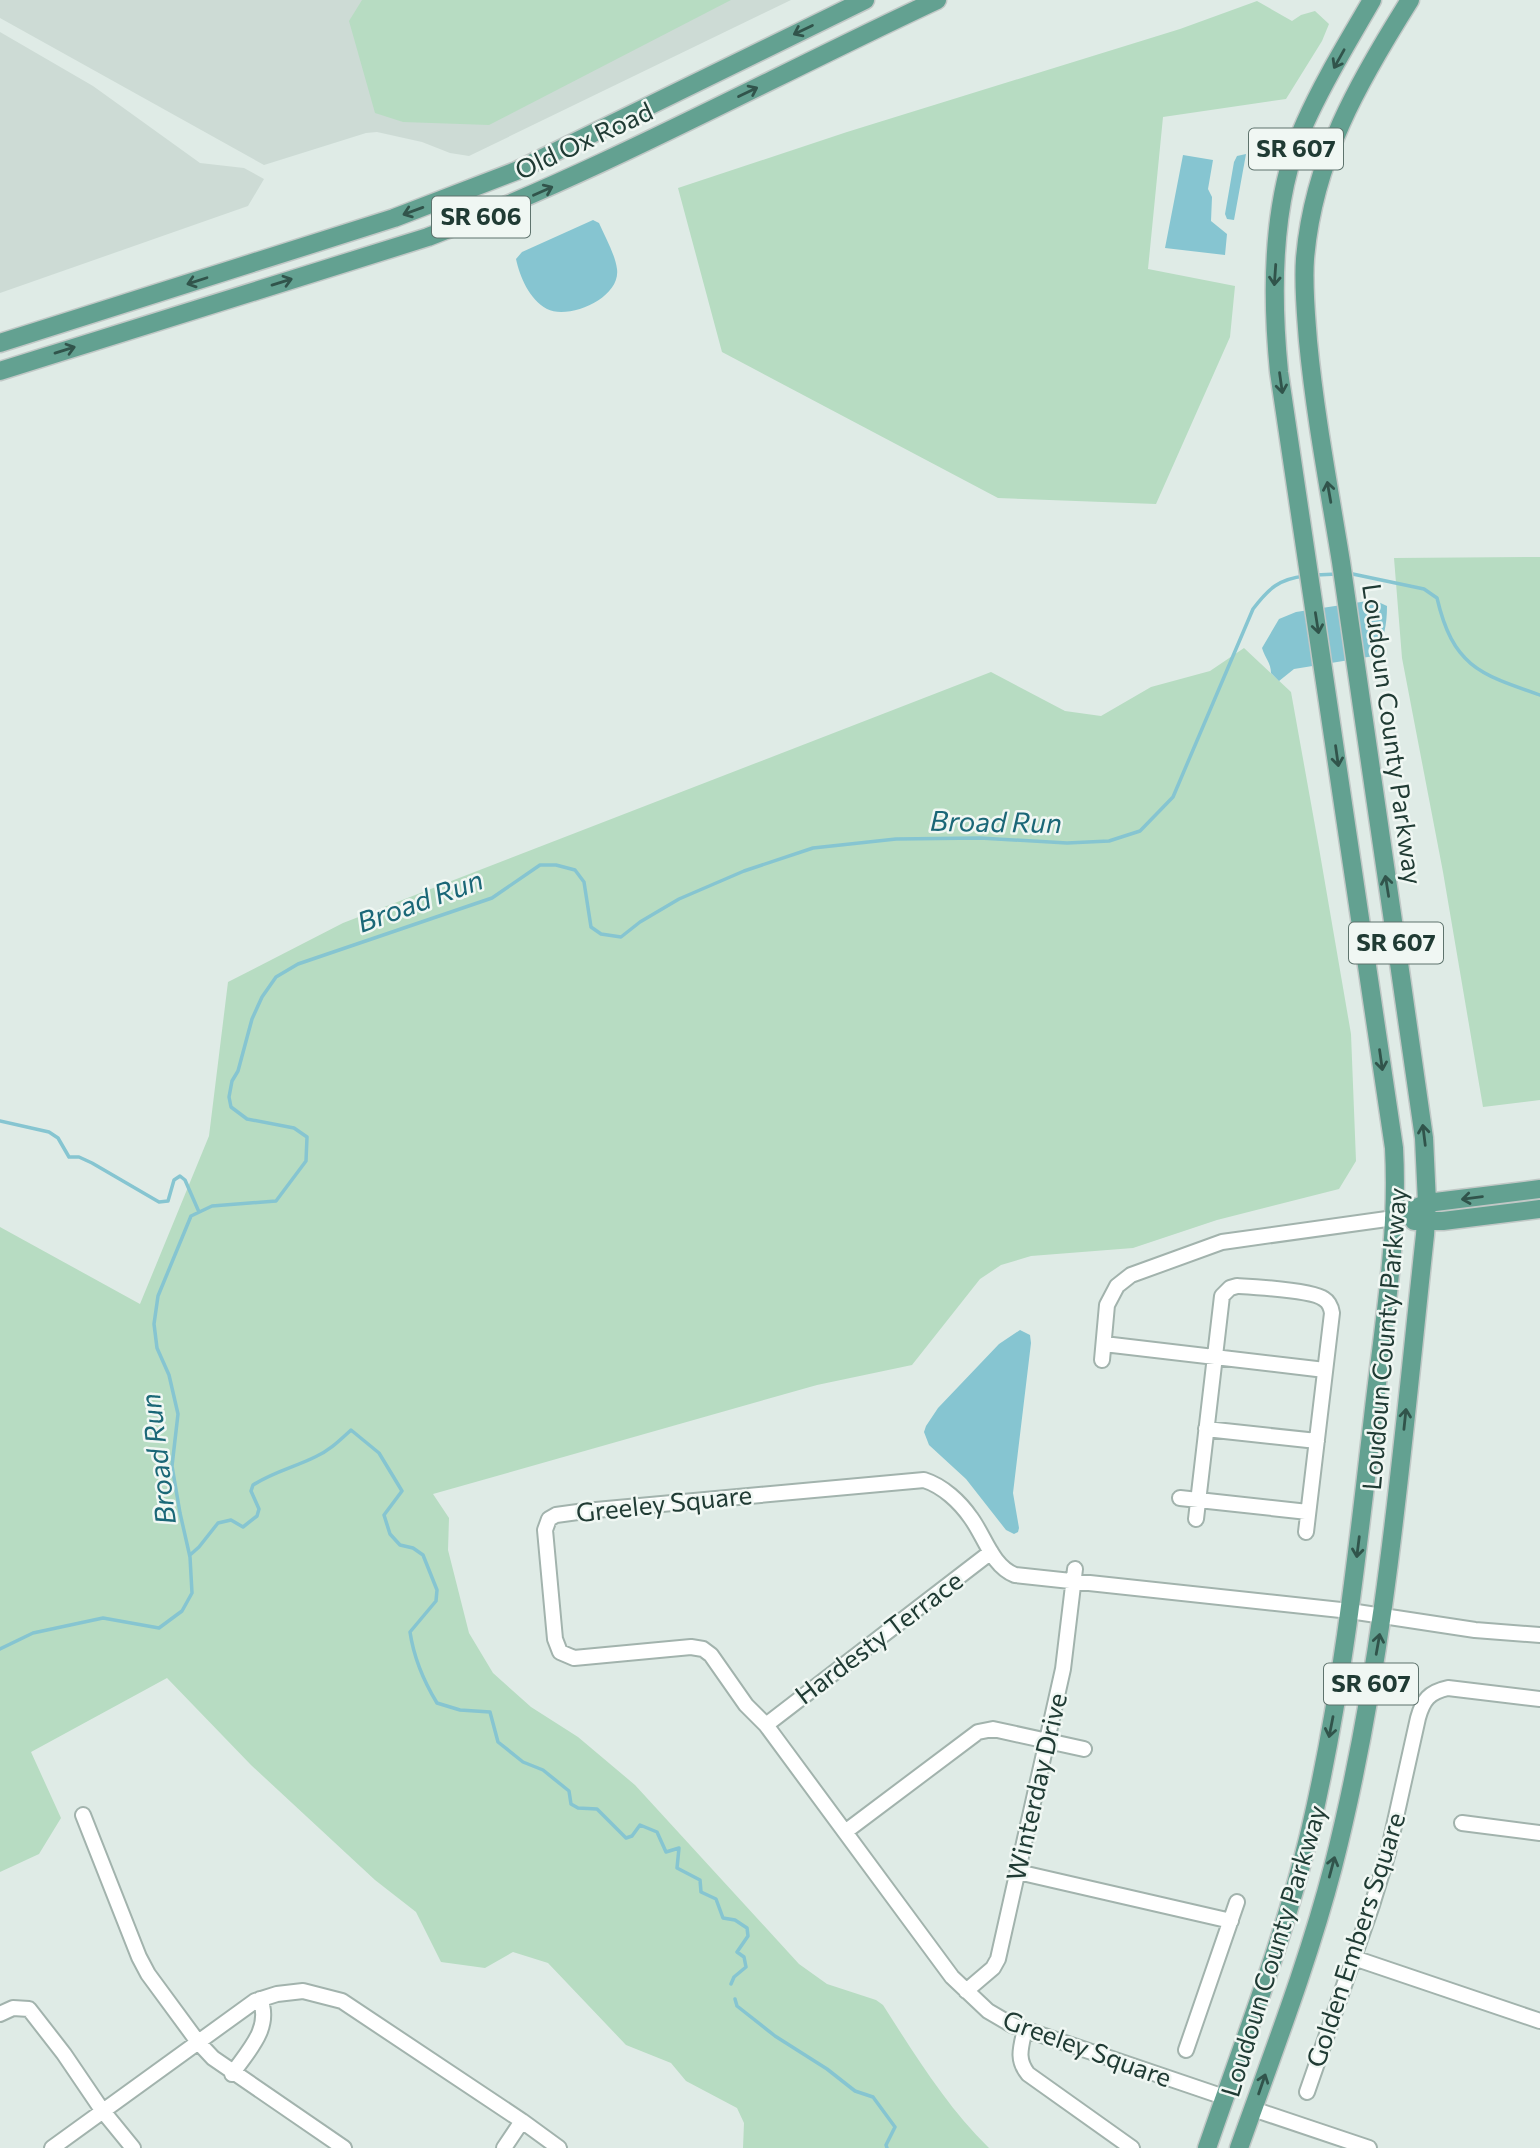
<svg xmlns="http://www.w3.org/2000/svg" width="1540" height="2148" viewBox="0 0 1540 2148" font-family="Commissioner,sans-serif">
  <rect width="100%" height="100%" fill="#dfebe6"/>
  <!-- built -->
  <path fill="#cddbd5" d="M0,0H791L469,156L450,153L422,142L377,132L366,133L264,165L0,18Z
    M0,32L93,86L200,163L244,168L264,179L248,206L0,293Z"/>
  <!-- green -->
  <path fill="#b7dcc2" d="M362,0H731L489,125L403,122L375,113L349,21Z
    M1257,1L1292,21L1301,15L1315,11L1329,24L1322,41L1286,99L1163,117L1148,269L1235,286L1230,337L1156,504L998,498L722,352L678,188L847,132L1180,29Z
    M1540,557V1100L1483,1107L1443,872L1402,658L1394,558Z
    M1244,648L1291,692L1319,848L1351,1034L1356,1161L1339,1189L1217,1220L1133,1248L1031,1256L1001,1265L980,1279L912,1365L817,1385L433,1494L449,1518L448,1550L469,1633L493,1673L531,1707L578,1737L635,1785L799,1964L827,1984L876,2000L883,2005C915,2055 947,2107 989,2148H743L744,2123L737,2108L686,2081L671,2063L626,2045L548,1963L513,1952L485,1968L441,1962L416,1912L375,1880L251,1765L167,1678L31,1752L61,1818L39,1854L0,1872V1227L140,1304L209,1136L228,982L343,923L991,672L1065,711L1101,716L1151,687L1210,671Z"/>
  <!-- water -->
  <path fill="#86c5d1" d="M1246,154L1234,220L1227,219L1225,214L1234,162L1237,156Z
    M1183,155L1213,160L1208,189L1212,197L1211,221L1227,234L1225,255L1165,248Z
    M593,220L599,223C605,237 615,254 617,269C621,298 569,320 547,309C529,299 520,277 516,259L522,252Z
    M1374,600L1387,606C1387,625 1384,640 1374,656L1294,669L1279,681L1271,673C1271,663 1265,658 1262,648L1279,619L1296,612Z
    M1020,1330L1030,1335L1031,1343L1013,1493L1019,1528L1018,1532L1014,1534L1006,1530L966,1479L929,1445L924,1432L926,1426L938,1408L999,1344Z"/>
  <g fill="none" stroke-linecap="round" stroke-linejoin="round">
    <!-- stream -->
    <path stroke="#86c5d1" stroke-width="3.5" d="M1348,573L1424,589L1437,598C1453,666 1479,674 1540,695
      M1316,575L1337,574
      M0,1121L49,1132L58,1138L69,1157H79L92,1163L159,1202L168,1201L174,1180L180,1176L185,1180L199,1212
      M190,1555L199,1547L218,1523L231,1520L243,1527L257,1516L259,1509L251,1491L253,1485C273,1472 295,1467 315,1457C329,1451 340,1440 351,1430L379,1453L402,1491L384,1515L390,1534L400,1545L413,1548L423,1555L437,1590L436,1601L410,1632C414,1659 423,1680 437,1703L460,1710L490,1712L498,1742L523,1762L543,1770L569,1791L571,1804L578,1808L597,1809L626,1838L632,1836L640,1825L657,1832L666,1852L679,1848L677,1868L700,1880L701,1892L716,1899L723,1918L735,1920L747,1928L748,1936L737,1952L744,1957L746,1967L734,1977L731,1984
      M0,1649L33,1633L103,1618L159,1628L182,1611L192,1593L190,1557L180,1513L172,1466L178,1414L169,1375L157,1348L154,1324L158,1296L191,1216L212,1206L276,1201L306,1161L307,1137L294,1128L247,1119L231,1107L229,1097L232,1081L238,1071L252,1019L262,997L276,977L298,964L492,898L540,865H556L575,870L584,882L591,927L601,934L621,937L640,922L679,899L744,871L813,848L896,839L980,838L1067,843L1109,841L1140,831L1173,797L1253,609C1269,588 1279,579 1305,576
      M735,1999L737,2006L775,2036L827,2069L855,2091L873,2097L895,2127L886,2145L887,2148"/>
    <!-- minor casing -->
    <g stroke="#a2b3ad" stroke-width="18">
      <path id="minor" d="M1104,1344L1325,1370
        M1102,1360L1107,1305L1117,1286L1131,1275L1222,1242L1394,1218
        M1206,1429L1317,1441
        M1180,1498L1308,1512
        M1196,1519L1222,1296L1230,1288L1237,1286C1254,1287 1312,1290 1324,1299C1329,1302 1331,1307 1332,1313L1306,1532
        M766,1725L991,1552
        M83,1815L139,1957L148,1974L198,2042L213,2058L344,2148
        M1462,1823L1540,1833
        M845,1832L978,1732L993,1729L1084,1749
        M1018,1872L1231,1921
        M1354,1958L1540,2021
        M966,1991L993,1968L998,1959L1063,1669L1075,1569
        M0,2014L13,2008L29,2009L64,2054L102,2110L133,2148
        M1025,2029C1021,2047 1016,2059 1028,2074L1132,2148
        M1186,2050L1237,1902
        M232,2074C248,2051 272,2028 260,1999
        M1307,2092L1372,1905L1388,1853L1418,1718C1423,1700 1429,1692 1448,1688L1540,1699
        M1224,2097L1012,2025L988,2011L952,1977L766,1725L746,1705L711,1655L703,1649L691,1647L574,1658L560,1652L555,1639L545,1530L549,1519L556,1515L585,1511L924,1480C943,1486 960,1502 971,1518C985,1537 992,1566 1015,1575L1350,1611L1475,1630L1540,1635
        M1253,2109L1369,2148
        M52,2148L255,2001L277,1994L303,1991L342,2001L522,2121L559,2148
        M504,2148L522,2121"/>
    </g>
    <!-- major casing -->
    <g stroke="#c1c8c6" stroke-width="21">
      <path id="major" d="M0,343L394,218L516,171L865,0
        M0,371L428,237C603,170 768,79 937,0
        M1394,1218L1427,1203L1540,1189
        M1414,1221H1443L1540,1209
        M1207,2148C1243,2043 1284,1939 1310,1831C1342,1694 1357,1556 1373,1417C1383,1328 1399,1238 1394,1148L1279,372C1271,291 1271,198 1305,123C1324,80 1349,40 1372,0
        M1239,2148C1272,2055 1308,1963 1333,1867C1386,1660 1402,1446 1425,1235L1427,1203L1424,1138C1396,946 1370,754 1341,562C1329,488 1315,415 1308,341C1306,314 1303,286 1305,259C1313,160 1359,81 1410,0"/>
    </g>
    <!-- minor -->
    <use href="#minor" stroke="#fff" stroke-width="14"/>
    <!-- major -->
    <use href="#major" stroke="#63a191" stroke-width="18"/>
  </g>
  <!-- one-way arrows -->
  <defs><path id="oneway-shaft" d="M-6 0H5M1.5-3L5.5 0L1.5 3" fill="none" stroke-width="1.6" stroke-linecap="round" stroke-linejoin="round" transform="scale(1.75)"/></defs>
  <g stroke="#31544b">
    <use href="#oneway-shaft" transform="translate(803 30) rotate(154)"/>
    <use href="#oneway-shaft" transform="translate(1339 59) rotate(119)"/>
    <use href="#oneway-shaft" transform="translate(748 92) rotate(-26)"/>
    <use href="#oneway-shaft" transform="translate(543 191) rotate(-24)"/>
    <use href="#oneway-shaft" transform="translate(413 211) rotate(160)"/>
    <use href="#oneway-shaft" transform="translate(1275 275) rotate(94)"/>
    <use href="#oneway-shaft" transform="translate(197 281) rotate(162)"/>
    <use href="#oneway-shaft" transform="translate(282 282) rotate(-17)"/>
    <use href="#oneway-shaft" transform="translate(65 350) rotate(-17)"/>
    <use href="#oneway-shaft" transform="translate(1281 383) rotate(82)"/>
    <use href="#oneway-shaft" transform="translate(1329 492) rotate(-100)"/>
    <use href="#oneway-shaft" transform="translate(1317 623) rotate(81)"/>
    <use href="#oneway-shaft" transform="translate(1337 756) rotate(82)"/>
    <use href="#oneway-shaft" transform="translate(1387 886) rotate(-99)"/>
    <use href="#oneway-shaft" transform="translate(1381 1060) rotate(82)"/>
    <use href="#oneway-shaft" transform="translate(1424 1135) rotate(-97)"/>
    <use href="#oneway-shaft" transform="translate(1472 1198) rotate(173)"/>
    <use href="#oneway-shaft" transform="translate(1405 1419) rotate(-84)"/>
    <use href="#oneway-shaft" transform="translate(1358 1547) rotate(97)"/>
    <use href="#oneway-shaft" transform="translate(1378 1644) rotate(-80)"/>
    <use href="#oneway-shaft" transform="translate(1331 1727) rotate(101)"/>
    <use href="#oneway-shaft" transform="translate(1332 1867) rotate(-75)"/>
    <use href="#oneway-shaft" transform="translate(1262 2084) rotate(-71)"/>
  </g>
  <g text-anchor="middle" stroke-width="5" stroke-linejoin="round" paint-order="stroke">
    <!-- shield labels -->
    <g fill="#f0f7f3" stroke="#5e736d" stroke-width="2">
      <rect x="1249" y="128.5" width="94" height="41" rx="5"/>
      <rect x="432" y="196.5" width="98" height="41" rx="5"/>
      <rect x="1349" y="922.5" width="94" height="41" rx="5"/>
      <rect x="1324" y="1663.5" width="94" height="41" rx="5"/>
    </g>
    <g font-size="24" font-weight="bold" fill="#203b34">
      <text x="1296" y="157">SR 607</text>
      <text x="481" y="225">SR 606</text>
      <text x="1396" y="951">SR 607</text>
      <text x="1371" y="1692">SR 607</text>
    </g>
    <!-- street labels -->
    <g font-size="26" fill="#203b34" stroke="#f0f7f3">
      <text transform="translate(584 141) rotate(-25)" y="9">Old Ox Road</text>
      <text transform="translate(1392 734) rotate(82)" y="9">Loudoun County Parkway</text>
      <text transform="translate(1385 1339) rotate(-85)" y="9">Loudoun County Parkway</text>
      <text transform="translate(664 1504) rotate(-6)" y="9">Greeley Square</text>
      <text transform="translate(879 1638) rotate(-37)" y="9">Hardesty Terrace</text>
      <text transform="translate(1037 1787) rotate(-77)" y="9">Winterday Drive</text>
      <text transform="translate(1356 1940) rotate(-72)" y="9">Golden Embers Square</text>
      <text transform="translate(1274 1951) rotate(-73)" y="9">Loudoun County Parkway</text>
      <text transform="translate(1087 2049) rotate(20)" y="9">Greeley Square</text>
    </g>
    <!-- water labels -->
    <g font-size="28" font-style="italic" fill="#1a6777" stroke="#f0f7f3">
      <text transform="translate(996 822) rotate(1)" y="10">Broad Run</text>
      <text transform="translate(420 901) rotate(-20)" y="10">Broad Run</text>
      <text transform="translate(158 1459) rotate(-97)" y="10">Broad Run</text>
    </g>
  </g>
</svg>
